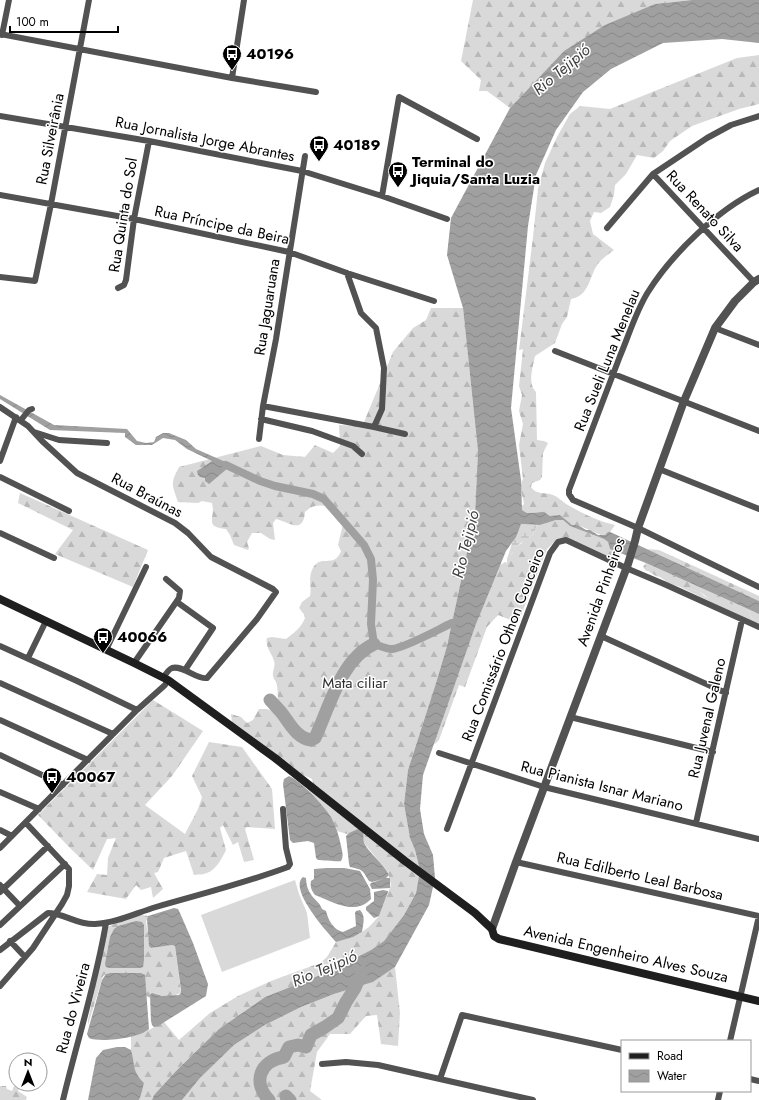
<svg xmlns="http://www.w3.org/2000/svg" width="759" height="1100" viewBox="0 0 759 1100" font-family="Jost,sans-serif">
  <defs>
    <pattern id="forest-firs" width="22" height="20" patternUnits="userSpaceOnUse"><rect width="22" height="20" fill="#d9d9d9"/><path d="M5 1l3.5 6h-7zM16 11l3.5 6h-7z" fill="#b8b8b8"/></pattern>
    <pattern id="wetland-marsh" width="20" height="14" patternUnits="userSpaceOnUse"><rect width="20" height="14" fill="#d9d9d9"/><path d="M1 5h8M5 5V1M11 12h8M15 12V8" fill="none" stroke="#b8b8b8"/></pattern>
    <pattern id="water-waves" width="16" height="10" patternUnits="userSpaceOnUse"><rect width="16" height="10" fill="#a0a0a0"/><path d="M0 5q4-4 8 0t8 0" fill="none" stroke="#888"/></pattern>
  </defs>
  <rect width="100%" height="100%" fill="#fff"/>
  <!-- grass -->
  <path fill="#d9d9d9" d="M676,585L700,592L704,596L715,601L727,602L748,611L752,618L757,622L759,625Z
    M295,880L299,894L307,913L310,938L222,972L201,915Z"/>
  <!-- forest -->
  <path fill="url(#forest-firs)" d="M473,0H692L655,4L564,51L510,108L487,91H479L481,80L461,61Z
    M759,55V104L739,109L692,126L670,141L663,151L654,158L637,155L626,174L615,185L614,195L610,207L601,213L594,212L590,221L593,234L614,250C609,254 601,259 597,265C589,278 589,296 571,299L567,317L562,324L555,343L535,356C533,367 527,383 536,392L537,440L544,441L548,443L543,453L542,477L540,480L532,483L531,487C536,495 545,492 553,495C558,497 562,501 566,504C582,513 597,521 615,525L610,532L605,535H601L578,525H572L558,516H550L537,512L527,513L522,510V506L524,504C523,495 518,487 523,479L519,445L523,424L519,411L522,395L519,386L523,349L519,350L533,237L538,189L545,163L557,137L570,114L580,106L610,109L737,58Z
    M431,308H463L478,451L475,515L447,646L436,683L408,770L404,804L410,838L415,850L420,870L416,893L404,915L384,941L371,950L328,972L265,997L245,1011L219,1029L176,1071L154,1095L152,1100H139L141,1095L144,1083L134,1071L133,1059L131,1050V1036L147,1031L164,1022L179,1040L210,1013L238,996L271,981L320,963L327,957L336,942L359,934L369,927L379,916L391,885L388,872L364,843L363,832L349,833L347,834L337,831L334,824L307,790L313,783L312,779L280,764L232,723L231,714L241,717L247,723L253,720L259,709H267L272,711L278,709L280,706C276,696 279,690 276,682C275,680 273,678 273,676C272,671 276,666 274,661C272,653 265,647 267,638L272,637L286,639C294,633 301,628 305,618L304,614L299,608L302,602L310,596C312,587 308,579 312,570C320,552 334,570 341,551L338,545L343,524L342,520L330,507C320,505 313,504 305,512C303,535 289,522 276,519L273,523L275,540L270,539L261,533H252L247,542L249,548L248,550L234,545L230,535L226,529C203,527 216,518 212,503L202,501L198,503L178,502C172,484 170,484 179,467L261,446L283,455L305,457L315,445L333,453L340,446L339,425L358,426L364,422L393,352L413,328L426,320Z
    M20,493L148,550L133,587L55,554L73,530L18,503Z
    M556,520H563L570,526L604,539L608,542L610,549L618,551L621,557L620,559L609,557L561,538L556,540L547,549L520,618L513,621L498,615L487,627L465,687L459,685L439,740L435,744L432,742L497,567L505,562L507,563V559L509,555L512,554L515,547L522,543L524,539L533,535L537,525H540Z
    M647,549L659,550L759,596V601Z
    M646,563L759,614V624L752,618L748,611L741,609L739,611L737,609L736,606C731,604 726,601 721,603L711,600L700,592L670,584L660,577L656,576L648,571H646L643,567Z
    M153,700L203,731L172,776L145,805L185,834L198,809L202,797L192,776L209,742L242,747L272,789L275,829L247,827L245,829L254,860L244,862L238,842L233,845L223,825L220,828L226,850C222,858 216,870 207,873C203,875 198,874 194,875L186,851L164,858L158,872L154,873L163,889L153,898L151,887L141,890L136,885L126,899L87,892L97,874L107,875L108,858L116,838L107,839L93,870L72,850L38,815Z
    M142,915L148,916L146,922L150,946L151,948L172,945L175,946L181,993C176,995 169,997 163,996C158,996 156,993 150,995V998L145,995V976L110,973L106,974L103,976L88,1025V1020L108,927L117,922Z
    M395,967L400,1013L398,1046L381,1044L377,1015L366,1016L350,1034H330L317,1052L310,1091L322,1100H182L200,1078L234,1045L265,1025L301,1007L334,994L373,982Z
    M16,1081V1084H21L18,1091L27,1097L26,1100H0V1086H6L7,1089L12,1091Z"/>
  <!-- wetland -->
  <path fill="url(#wetland-marsh)" d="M521,524L537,525L533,535C526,538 522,543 515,547L514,551L507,559L515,534Z"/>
  <!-- water -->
  <path fill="url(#water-waves)" d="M692,0H759V43L722,39L663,43L611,69L583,92L556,130L536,175L528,226L511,408L521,480L522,510L527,513L544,512L550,516L560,515L572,525H578L586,530H590L598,535H605L608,532H610L759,601V614L646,563L610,549L608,542L604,539L570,526L563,520H556L540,525L521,524L516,537L506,551L476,624L423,775L420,809L424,834L433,855L435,878L429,905L395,967L373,982L334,994L301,1007L265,1025L234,1045L200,1078L182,1100H152L154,1095L176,1071L219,1029L245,1011L265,997L328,972L371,950L384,941L404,915L416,893L420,870L415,850L410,838L404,804L408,770L436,683L447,646L475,515L478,451L463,308L447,255L451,218L510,108L564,51L605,25L655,4Z
    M0,395L54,425L127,429L137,441L146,443L154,442L156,437L163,433H169L186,440L196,449L237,467L234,470L228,468L209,484L205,481V478L200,477L198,475L197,471L212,461L187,449L175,440L163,438L152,445H136L125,437V433L50,430L0,399Z
    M289,776C301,781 324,806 331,817C336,826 339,836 341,846C342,851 344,856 341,861C338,862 323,860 318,860L316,858L314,843L308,841L293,843L290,840L283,784L284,779Z
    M358,829L363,830C364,834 363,839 364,843C368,852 384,864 389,875L386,878H390V888L372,889L370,885L371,883L383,879L372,882L369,881C362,870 364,870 350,867L349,864L346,836L349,833Z
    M327,868H344L360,871L370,889L371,899C355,916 333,902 315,895C311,890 310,887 311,881L314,879V869Z
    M303,877L306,878C306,885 308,891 312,896C316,901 320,903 322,909L326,911C328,919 333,930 343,932L356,926L355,913L356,911L360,910C366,916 363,924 362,932L353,937L336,942C327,932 288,889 303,877Z
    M383,890L388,891V892L379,916L374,918L366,910V907L374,901V892Z
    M174,908L178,909L180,913L193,943L208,984L206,996L158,1026L154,1027L152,1025L151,1021L150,995L152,993L162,996L179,995L181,993V990L175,946L172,945L151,948L149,946L147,919L148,916Z
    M136,921L142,922L144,925V960L143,967L140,968H109L106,967L105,964L110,937L114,929L118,926Z
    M110,973H141L145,975L149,1029C140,1038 100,1043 89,1038L87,1034L102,980L106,974Z
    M117,1047H125L131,1050C136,1067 131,1069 144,1083L141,1095L139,1100H88L96,1058L103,1050Z"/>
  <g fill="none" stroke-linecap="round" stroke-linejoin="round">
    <!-- canal -->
    <path stroke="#a0a0a0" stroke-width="8" d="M226,465L260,481L275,486L313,494L324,499L364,545L371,559L373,580L371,624L374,644C380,646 386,649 392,649C405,648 439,629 452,623"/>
    <!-- river -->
    <path stroke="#a0a0a0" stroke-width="13" d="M270,700C274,704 277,708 281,712C289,722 296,738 311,740L315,738C329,708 341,659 374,644
      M269,1100C252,1082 260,1061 284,1057L289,1047L298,1045L306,1047L311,1035L325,1027L338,1018L346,1002L355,988L362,972
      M287,1100L286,1096L290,1100"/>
    <!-- minor -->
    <path stroke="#525252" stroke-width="6" d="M0,34L232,78L316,92
      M2,35L9,0
      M232,78L244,0
      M0,116L149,141L302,171L382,196L447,219
      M653,174L754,282
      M759,190C718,209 672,254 648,292C636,311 629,335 620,356C603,401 586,446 569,490V494L573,500L638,528L759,587
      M0,195L134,219L289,252L347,273L434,301
      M382,196L399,97L477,139
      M607,228L653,174L707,138L731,125L759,116
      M347,273L361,313L376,328L384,368L382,409L374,427
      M0,277L35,281L51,204L89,0
      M118,288L124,285L126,280L134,219L149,141
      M715,328L759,345
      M555,351L759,431
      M263,406L374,427L405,434
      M0,407L28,426L42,441L77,473L175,523L188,533L211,557L273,589L276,592L257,619L207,678C197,680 183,665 172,668C169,669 165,675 163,678
      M261,419L312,431L353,446L362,454
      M21,420L29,410L32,409
      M34,432L59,440L107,443
      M259,439L263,406L276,339L305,156
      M0,461L16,417
      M659,469L759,509
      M0,477L69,511
      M0,533L54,558
      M177,602L213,628L185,670
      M601,636L726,693
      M0,646L77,681L137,710
      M106,650L146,567
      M28,658L46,621
      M134,663L179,598L180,591L166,579
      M0,683L113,734
      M570,717L713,752
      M0,720L88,760
      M439,753L544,787L759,839
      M0,755L63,785
      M0,792L39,809
      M696,823L742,620
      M447,829L550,553L558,542L566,540L626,568L664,584L759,627
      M0,830L12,836
      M0,848L137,710L165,685L168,680
      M516,862L759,916L730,1041
      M0,885L20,906
      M0,892L48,846
      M0,925L65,864
      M10,941L25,957
      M0,950L48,913C64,913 77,925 95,924C116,923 136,913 156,907C201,894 245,883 288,867L290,864L286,848L283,809
      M0,986L33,948L62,904L67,895L69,886V869L26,823
      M322,1064L346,1062L378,1065L533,1100
      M440,1079L462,1015L622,1050
      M750,1079L759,1081
      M63,1100C77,1041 96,983 106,923
      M718,1100L720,1091"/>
    <!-- tertiary -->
    <path stroke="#525252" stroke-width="8" d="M492,929L516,862L628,564L635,541L638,528L684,401L715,328L735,301L754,282L759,279"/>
    <!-- secondary -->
    <path stroke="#1f1f1f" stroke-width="8" d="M0,599L134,663L168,680L275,758L405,861L475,913L492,929L494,936L499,939L759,1001"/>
  </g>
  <!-- icons -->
  <defs>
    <g id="bus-pin" transform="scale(1)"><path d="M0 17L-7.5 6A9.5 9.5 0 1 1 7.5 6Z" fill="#000" stroke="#fff"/><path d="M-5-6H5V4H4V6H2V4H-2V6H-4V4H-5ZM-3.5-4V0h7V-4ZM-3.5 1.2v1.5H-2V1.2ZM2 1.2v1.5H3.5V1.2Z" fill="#fff"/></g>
  </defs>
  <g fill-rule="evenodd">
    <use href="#bus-pin" x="232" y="54"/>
    <use href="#bus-pin" x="319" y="145"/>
    <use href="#bus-pin" x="398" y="171"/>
    <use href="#bus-pin" x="103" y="637"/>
    <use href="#bus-pin" x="52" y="777"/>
  </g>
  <g text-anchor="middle" stroke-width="3" stroke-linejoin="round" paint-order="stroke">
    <!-- poi labels -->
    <g font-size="15" font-weight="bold" fill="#000" stroke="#fff" text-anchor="start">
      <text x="246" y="59">40196</text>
      <text x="333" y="150">40189</text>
      <text x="412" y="167">Terminal do<tspan x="412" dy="17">Jiquia/Santa Luzia</tspan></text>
      <text x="117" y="642">40066</text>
      <text x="66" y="782">40067</text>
    </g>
    <!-- street labels -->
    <g font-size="15" fill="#000" stroke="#fff">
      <text transform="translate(50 139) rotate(-79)" y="5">Rua Silveirânia</text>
      <text transform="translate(205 139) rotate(11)" y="5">Rua Jornalista Jorge Abrantes</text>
      <text transform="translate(705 211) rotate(47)" y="5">Rua Renato Silva</text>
      <text transform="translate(123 215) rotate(-81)" y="5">Rua Quinta do Sol</text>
      <text transform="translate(222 225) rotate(12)" y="5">Rua Príncipe da Beira</text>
      <text transform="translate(267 307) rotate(-81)" y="5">Rua Jaguaruana</text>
      <text transform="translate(607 360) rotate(-68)" y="5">Rua Sueli Luna Menelau</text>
      <text transform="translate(147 495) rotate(28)" y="5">Rua Braúnas</text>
      <text transform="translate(601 592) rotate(-70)" y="5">Avenida Pinheiros</text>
      <text transform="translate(503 645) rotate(-69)" y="5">Rua Comissário Othon Couceiro</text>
      <text transform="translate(707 718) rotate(-77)" y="5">Rua Juvenal Galeno</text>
      <text transform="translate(602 786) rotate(14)" y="5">Rua Pianista Isnar Mariano</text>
      <text transform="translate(640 876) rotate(13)" y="5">Rua Edilberto Leal Barbosa</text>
      <text transform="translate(626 954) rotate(13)" y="5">Avenida Engenheiro Alves Souza</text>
      <text transform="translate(73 1008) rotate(-75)" y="5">Rua do Viveira</text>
    </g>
    <!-- park labels -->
    <g font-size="15" fill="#303030" stroke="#fff">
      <text x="355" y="688">Mata ciliar</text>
    </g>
    <!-- water labels -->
    <g font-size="16" font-style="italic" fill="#414141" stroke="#fff">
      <text transform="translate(561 69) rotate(-40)" y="6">Rio Tejipió</text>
      <text transform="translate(465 544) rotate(-76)" y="6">Rio Tejipió</text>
      <text transform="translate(324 968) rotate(-23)" y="6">Rio Tejipió</text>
    </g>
  </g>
  <!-- legend -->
  <rect x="621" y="1040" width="130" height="52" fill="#ffffff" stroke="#999999"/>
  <rect x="629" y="1053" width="20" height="6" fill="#1f1f1f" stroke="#999999"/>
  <text x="657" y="1060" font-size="12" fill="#000000">Road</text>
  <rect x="629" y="1070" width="20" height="12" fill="url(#water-waves)" stroke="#999999"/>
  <text x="657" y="1080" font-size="12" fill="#000000">Water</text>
  <!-- north arrow -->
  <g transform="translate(28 1072)"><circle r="19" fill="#ffffff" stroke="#999999"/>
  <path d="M0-3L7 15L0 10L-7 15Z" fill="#000000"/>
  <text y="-6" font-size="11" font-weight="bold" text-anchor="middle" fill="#000000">N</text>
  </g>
  <!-- scale -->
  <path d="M10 26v6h108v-6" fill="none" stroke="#000000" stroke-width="2"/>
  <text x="16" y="26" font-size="12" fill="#000000" stroke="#ffffff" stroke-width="3" paint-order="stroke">100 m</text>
</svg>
